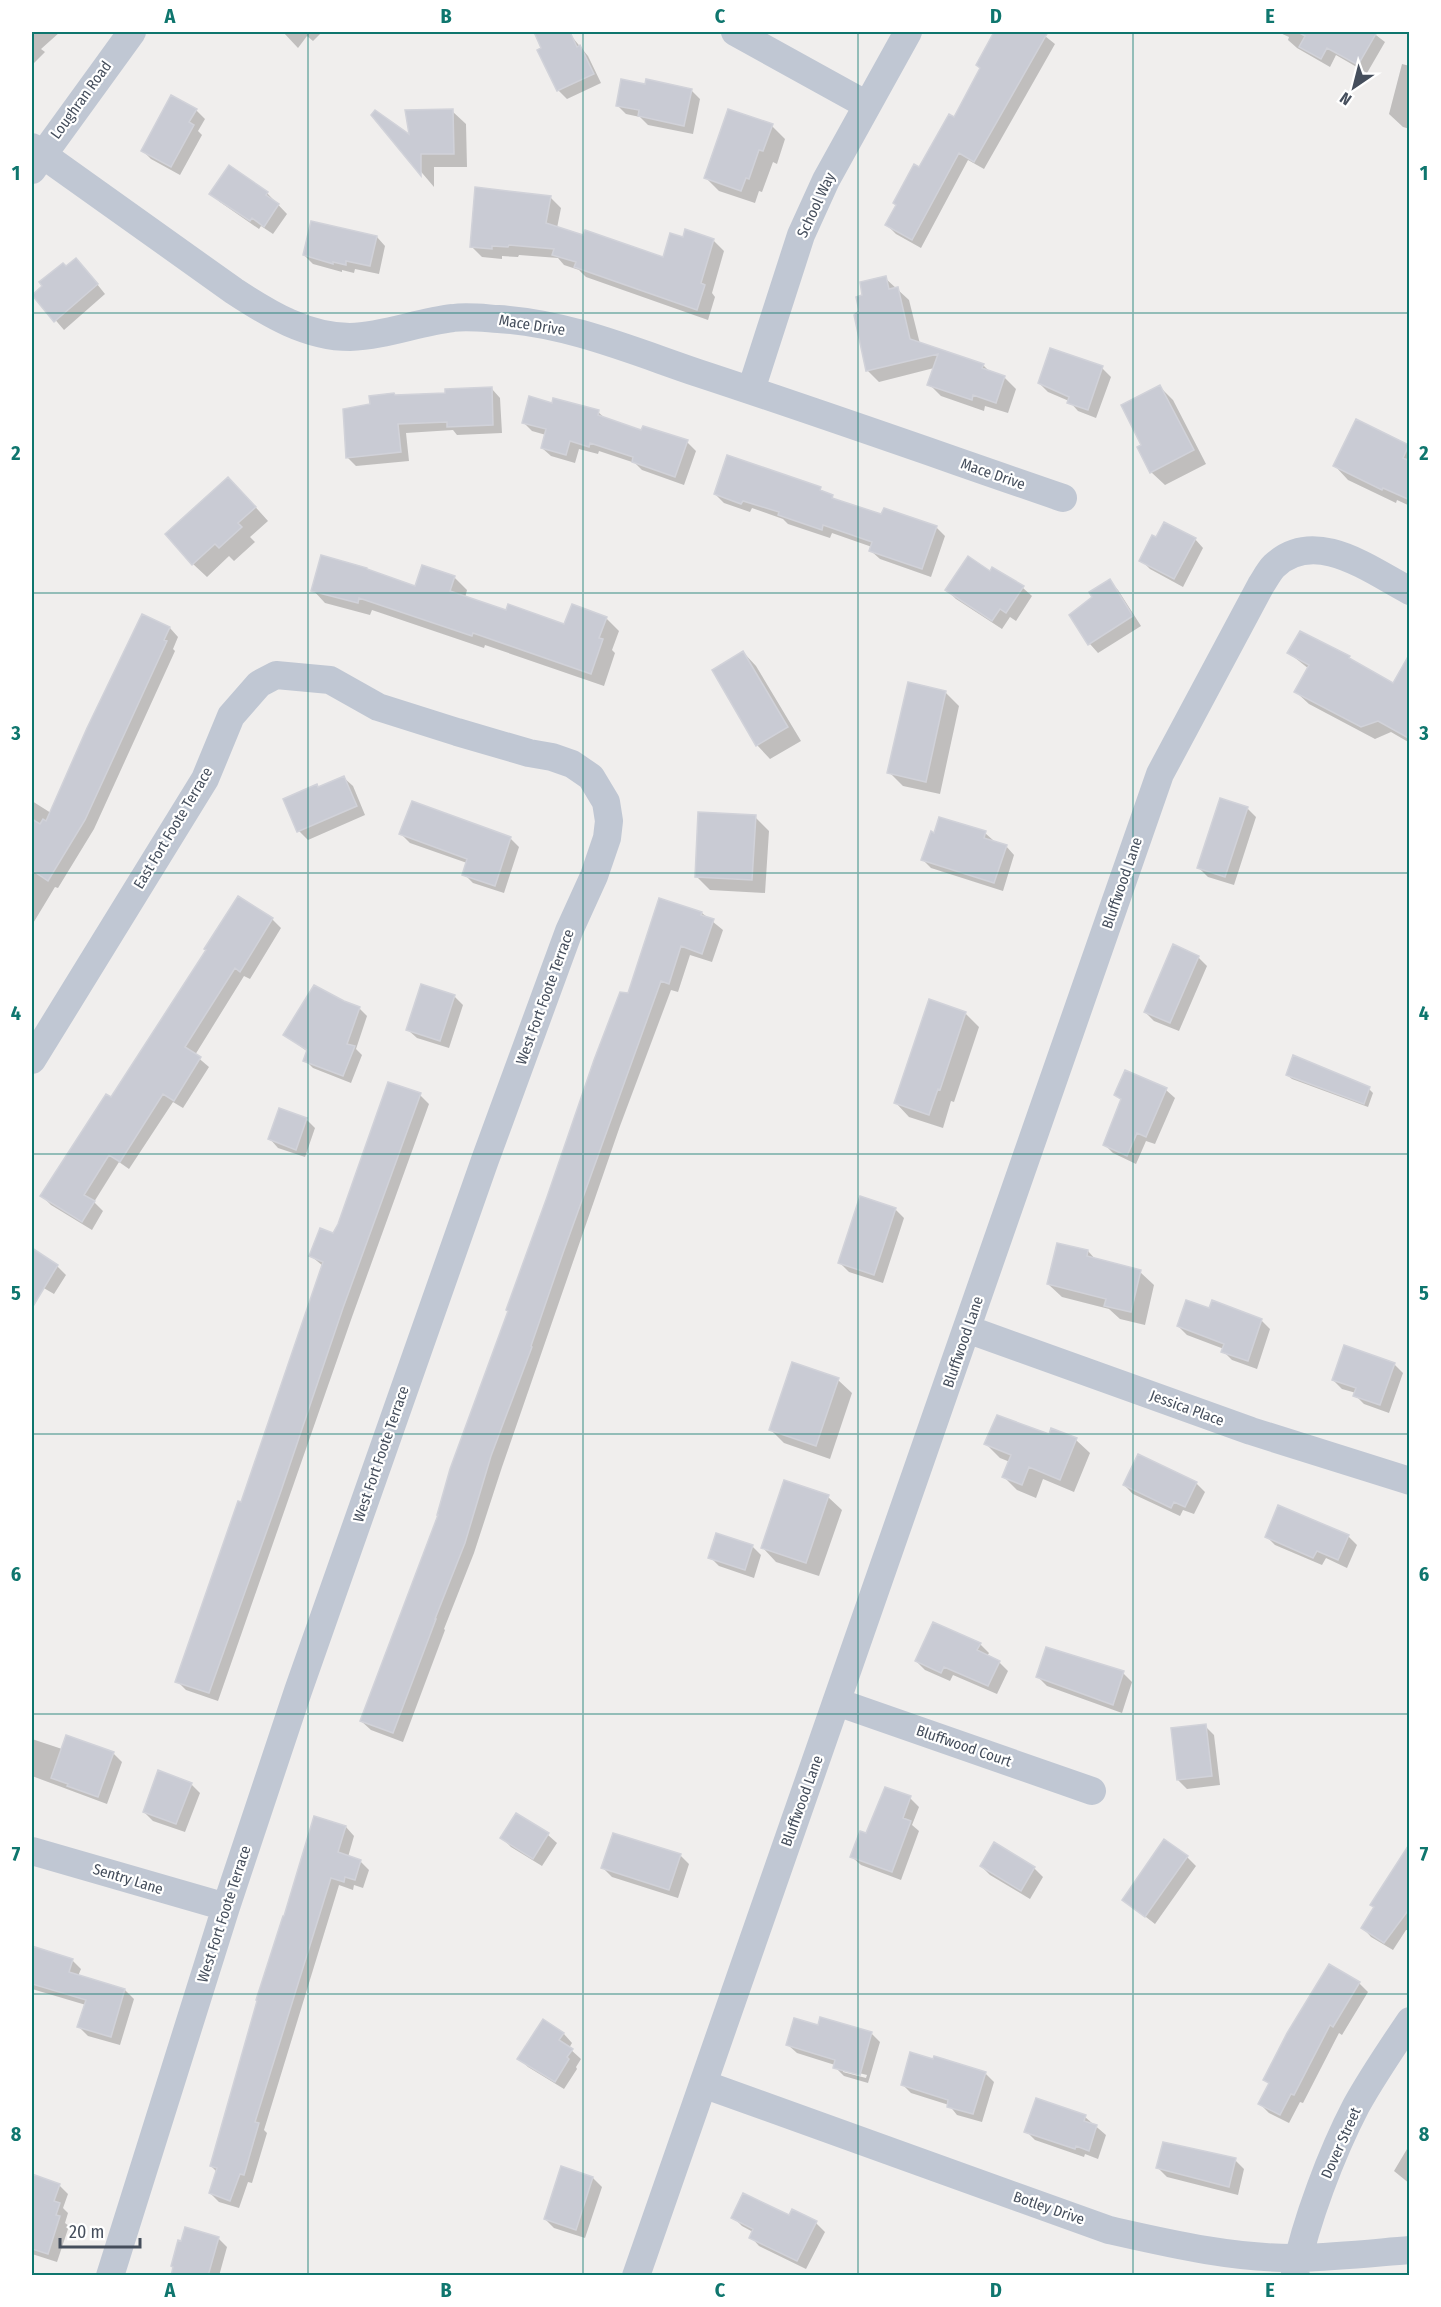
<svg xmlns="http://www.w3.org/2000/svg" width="1441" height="2307" viewBox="0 0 1441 2307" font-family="'Fira Sans Condensed',sans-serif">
  <rect width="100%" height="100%" fill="#f0eeed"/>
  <!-- shadow -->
  <path fill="#0003" fill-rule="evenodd" d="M32,32H60L41,49L45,52L32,65Z
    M283,32H322L313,41L307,36L298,48Z
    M536,32H568L588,56L601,83L567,99L558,90Z
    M996,32H1040L1055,44L984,169L968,160L921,248L896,234L887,225L919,169L954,118L981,69L978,65Z
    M1278,32H1372L1385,42L1367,73L1336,55L1330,67L1297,48L1288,40L1289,37Z
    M1402,64L1410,66V129L1403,127L1389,114Z
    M691,90L700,99L693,134L648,125L640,117L626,114L617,105Z
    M196,110L205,119L198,131L202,135L180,175L151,159L142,150Z
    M452,111L466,124L467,167H434V187L373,115L411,137Z
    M772,126L785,139L777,164L773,162L762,192L759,191L755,203L719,191L705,177Z
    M211,193H267L287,214L273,234L261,226L259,229L220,202Z
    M550,197L561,208L557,228L664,259L684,238L713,240L724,251L712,293L715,297L708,320L586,277L579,270L564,265L558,258L519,255L518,257L502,256V259L482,257L472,247Z
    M377,237L385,246L379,274L355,269L354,273L342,270V272L313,264L304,255Z
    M66,268L85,269L105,294L64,330L34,295Z
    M885,278L909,300L920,344L983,365L991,373L1004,377L1016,389L1008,413L985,406L984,411L941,396L929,384L934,368L879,382L867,370L861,312L864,296Z
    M1102,368L1111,377L1096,418L1078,411L1069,401L1048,392L1039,383Z
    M1160,387L1173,400L1206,464L1165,485L1151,472L1143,446Z
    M492,389L500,398L502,433L457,435L453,430L406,433L409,461L356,466L347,457L396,397L447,395Z
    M553,405L598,412L607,420L642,432L687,442L696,451L684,485L642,470L635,463L599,451L598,454L579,449L575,463L551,456L542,448L546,435L532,431L524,423Z
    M1408,446L1410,506L1397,500L1396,503L1348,480L1335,466Z
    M820,489L838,501L882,516L936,527L945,536L931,577L880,559L871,551L872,547L832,533L830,538L788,524L783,519L752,508L750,512L724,503L715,494Z
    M242,492L268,521L250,537L255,542L234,561L229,556L207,577L193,564Z
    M1195,539L1203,548L1183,587L1150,569L1141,560Z
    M990,573L1023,588L1032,596L1016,621L1010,617L1002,629L956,599L947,590Z
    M454,577L467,590L465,598L507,611L565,626L606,618L619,631L612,650L615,653L604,686L485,645L484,648L372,610L370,615L325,603L313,590L416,588Z
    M1109,581L1118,590L1141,626L1098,653L1090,644L1071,615L1094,597Z
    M170,628L178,637L173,649L175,651L94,829L58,888L55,887L32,925V801L51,813Z
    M1300,633L1349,657L1356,664L1394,685L1410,678V743L1391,732L1375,739L1309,704L1296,692L1309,669L1289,653Z
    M743,652L756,666L801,741L770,759L757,745Z
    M945,692L959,706L940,794L903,786L889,772Z
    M344,778L353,786L365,815L308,840L299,831L319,788Z
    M1247,808L1256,817L1234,885L1208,877L1199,868Z
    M755,817L769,831L765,893L710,890L696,876Z
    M985,833L994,841L1006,846L1014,855L1003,891L931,868L923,860Z
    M401,834L510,838L519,847L504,893L473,883L464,874L467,863L410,843Z
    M702,913L723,930L712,962L690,955L678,992L671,990L620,1126L502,1467L474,1553L444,1629L445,1630L403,1742L371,1730L361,1721L440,1516L629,995Z
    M272,919L281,928L250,979L244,976L195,1055L209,1067L183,1108L173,1102L129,1169L119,1162L94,1202L103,1211L92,1230L51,1205L42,1196L112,1099Z
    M1198,957L1207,966L1179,1031L1154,1021L1145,1012Z
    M454,996L463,1005L449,1048L417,1038L408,1030Z
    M344,1003L359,1008L367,1016L356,1049L362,1055L351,1083L313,1068L305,1060L308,1052L285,1035Z
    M965,1013L979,1027L954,1102L951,1101L943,1128L909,1117L896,1103Z
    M1287,1075L1369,1089L1373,1093L1368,1107L1292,1079Z
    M1166,1090L1175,1098L1155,1144L1146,1141L1136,1164L1113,1153L1104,1144L1122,1101L1116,1095Z
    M420,1095L429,1104L352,1317L218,1701L186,1690L177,1681L241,1503L323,1266L311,1256L334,1235Z
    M306,1119L315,1128L305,1157L278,1148L270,1139Z
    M895,1209L904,1218L883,1283L849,1272L840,1263Z
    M32,1250L57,1266L66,1275L54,1294L42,1287L32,1304Z
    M1088,1251L1096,1260L1140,1272L1154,1285L1145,1325L1120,1319L1109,1309L1062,1297L1048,1284Z
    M1210,1310L1261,1320L1270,1329L1257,1369L1232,1360L1223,1351L1224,1349L1187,1335L1178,1326Z
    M1394,1364L1403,1373L1389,1413L1364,1404L1355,1395L1356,1393L1342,1389L1333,1380Z
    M838,1380L852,1393L830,1459L784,1443L771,1430Z
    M1050,1436L1076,1440L1090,1453L1074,1492L1043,1479L1036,1498L1017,1490L1004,1477L1010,1462L1000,1458L986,1444Z
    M785,1482L828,1497L842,1510L819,1576L776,1562L763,1548Z
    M1196,1483L1205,1492L1194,1514L1183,1510L1180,1516L1133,1494L1124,1485Z
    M1266,1536H1348L1357,1545L1347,1568L1326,1558L1322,1565L1275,1545Z
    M752,1546L761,1555L754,1578L719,1566L710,1557Z
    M980,1644L989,1653L987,1656L999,1662L1008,1671L997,1694L953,1675L950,1681L925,1670L916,1661Z
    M1123,1673L1132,1682L1122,1713L1047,1686L1038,1677Z
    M1205,1726L1214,1735L1220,1785L1187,1789L1178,1780Z
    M32,1739L62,1749L113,1753L122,1762L107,1804L32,1776Z
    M191,1784L200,1793L185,1832L153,1821L144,1812Z
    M886,1788L910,1798L919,1807L912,1825L919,1831L901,1880L861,1865L852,1857L867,1835Z
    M346,1827L354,1836L348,1857L360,1861L369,1870L363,1888L354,1885L353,1890L339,1885L264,2130L267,2133L252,2183L248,2182L239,2208L219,2202L210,2193L217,2172L211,2166Z
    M548,1835L557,1843L542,1866L511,1847L502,1838Z
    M1410,1845V1930H1406L1393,1950L1371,1937L1363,1928L1375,1908L1372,1905Z
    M680,1855L689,1864L678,1898L612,1877L603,1868Z
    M1187,1857L1196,1866L1155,1924L1124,1900Z
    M981,1866L1034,1868L1043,1877L1030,1899L990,1875Z
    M32,1948L72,1960L81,1969L78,1976L125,1990L134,1999L120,2045L88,2036L79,2027L86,2005L32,1989Z
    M1359,1983L1368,1992L1342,2035L1339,2033L1303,2103L1300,2102L1289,2123L1269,2113L1260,2104L1270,2085L1264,2079Z
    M544,2021L564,2034L572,2043L569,2048L581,2059L576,2067L577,2069L564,2089L528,2067L519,2058Z
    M819,2026L871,2033L880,2042L868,2083L844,2076L835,2067V2065L797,2053L788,2045ZM843,2069L867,2075L866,2078L843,2072Z
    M985,2073L994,2082L982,2122L957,2115L949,2105L911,2093L902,2084Z
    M1085,2117L1106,2135L1098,2159L1085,2154L1084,2157L1035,2140L1026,2131Z
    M1410,2144V2184L1394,2171Z
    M1235,2160L1244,2169L1238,2195L1167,2177L1158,2168Z
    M33,2176L59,2185L68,2194L63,2208L68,2213L65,2223L69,2226L57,2262L32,2254Z
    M593,2178L602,2187L585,2238L554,2228L545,2219Z
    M793,2211L816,2223L825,2232L806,2269L759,2246L751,2237L753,2232L742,2226L733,2217H790Z
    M218,2238L227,2247L219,2276H173Z"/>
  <!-- building -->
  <path fill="#c9cbd4" stroke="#d1d2d9" stroke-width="1.5" d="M534,32H570L577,47L580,45L594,74L557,91L537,50L541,48Z
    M994,32H1048L974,162L959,153L912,240L885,225L896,205L893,203L914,164L919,167L949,114L954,117L980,68L976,65Z
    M1298,32H1377L1358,65L1327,48L1321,59L1299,47L1305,36Z
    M621,79L645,84L646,79L692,89L684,126L638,116L639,110L616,106Z
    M171,95L197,109L189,122L194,125L171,167L141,151Z
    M453,109L454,154H421V176L371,115L375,110L409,134L405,110Z
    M728,109L773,124L763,151L759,150L749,179L746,178L741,191L704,178Z
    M229,165L268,192L266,195L279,204L264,227L252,218L250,221L209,194Z
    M475,187L551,196L546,223L583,235L585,230L663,257L670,233L683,237L685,229L714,239L701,283L705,285L697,310L574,267L576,262L552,255L554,249L509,245L508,247L492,246V249L470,247Z
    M311,221L377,236L370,266L346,261V265L333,262V264L303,255Z
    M76,258L98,284L54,322L32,295L42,286L39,282L63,263L66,266Z
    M886,276L889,289L898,287L910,339L984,364L982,368L1005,376L996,403L973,395L972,400L927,385L938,354L866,371L854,315L859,311L856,297L862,295L860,282Z
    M1050,348L1103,366L1088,410L1067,403L1069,397L1038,383Z
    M1160,385L1194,450L1150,473L1137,447L1141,445L1121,405Z
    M492,387L493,425L447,427V422L398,424L401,452L346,458L343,409L370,404L369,396L394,393L395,395L445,393V389Z
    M529,396L552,403L553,398L599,410L598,415L641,430L643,426L688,440L675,477L632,462L633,457L590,443L589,447L570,441L566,455L541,448L546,429L522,423Z
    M1356,419L1409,445L1403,458L1410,461V500L1383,488L1382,490L1333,466Z
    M727,455L821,487L820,490L833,495L832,498L881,514L884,508L937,526L922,569L869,551L872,542L823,525L822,530L778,515L779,512L743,501L741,504L714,494Z
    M228,477L256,507L238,523L242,527L219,548L215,544L192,565L165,534Z
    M1164,522L1196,538L1174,579L1139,561L1152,535L1156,537Z
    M321,555L367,568V569L415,586L422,565L455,576L450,591L506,610L508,604L564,624L572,604L607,617L599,638L603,639L591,674L473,633L472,636L359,598L358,603L311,591Z
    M968,556L990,571L992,567L1024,586L1006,613L1000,609L992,621L945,590Z
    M1110,579L1133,616L1088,645L1069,615L1092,597L1089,592Z
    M142,614L170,627L164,640L167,641L85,820L48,881L32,870V819L40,824L43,819L46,821L87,728Z
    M1300,631L1350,656L1349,658L1393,683L1410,653V739L1378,721L1361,727L1294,692L1309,665L1287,653Z
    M743,651L788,727L756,746L712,670Z
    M908,682L946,691L926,782L887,773Z
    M344,776L357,806L297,832L283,799L317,784L318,787Z
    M1220,798L1248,807L1225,877L1197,868Z
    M412,801L511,837L495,886L462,875L467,859L399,834Z
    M698,812L756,815L752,880L695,877Z
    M939,817L986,831L984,838L1007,845L994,883L921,860L931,831L934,833Z
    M238,896L273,918L240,972L235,968L185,1047L201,1057L174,1101L163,1094L120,1162L109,1155L84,1195L95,1201L82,1222L40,1196L106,1094L111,1097L206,950L204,949Z
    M659,898L702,912L701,915L714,919L702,954L681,946L669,984L661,981L563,1253L531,1346L532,1347L491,1456L465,1543L435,1619H436L393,1733L360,1721L438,1515H437L450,1469L508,1311L506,1310L547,1197L594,1060L620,992L628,993Z
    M1173,944L1199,956L1170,1023L1144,1012Z
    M421,984L455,995L440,1041L406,1030Z
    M314,985L344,1001L360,1007L347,1044L355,1046L343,1076L303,1061L307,1050L283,1035Z
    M929,999L966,1012L940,1090L938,1089L929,1115L894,1103Z
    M1293,1055L1370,1087L1364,1104L1286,1075Z
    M1125,1070L1167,1088L1146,1137L1137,1133L1127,1156L1103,1145L1121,1099L1114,1095Z
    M388,1082L421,1093L343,1308L281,1491L209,1693L175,1682L238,1501L241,1502L323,1262L309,1256L320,1228L333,1233L338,1224Z
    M279,1108L307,1118L296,1150L268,1139Z
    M860,1196L896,1208L874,1275L838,1263Z
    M1057,1243L1088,1250L1087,1256L1141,1270L1131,1312L1104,1306L1106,1299L1047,1284Z
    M32,1248L58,1265L32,1308Z
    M1186,1300L1209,1308L1212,1300L1262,1319L1248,1361L1221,1352L1224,1344L1177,1326Z
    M1344,1345L1395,1363L1380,1405L1353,1396L1356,1388L1332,1380Z
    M792,1362L839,1378L816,1446L769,1430Z
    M997,1415L1049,1434L1051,1428L1077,1438L1060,1480L1029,1467L1022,1485L1002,1477L1011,1455L984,1444Z
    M1138,1454L1197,1482L1185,1507L1174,1502L1171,1508L1123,1485Z
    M784,1480L829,1495L806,1563L761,1548Z
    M1278,1505L1349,1535L1338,1560L1317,1551L1313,1558L1265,1537Z
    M716,1533L753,1545L745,1570L708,1558Z
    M933,1622L981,1643L977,1650L1000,1661L988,1686L944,1667L941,1673L915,1661Z
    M1046,1647L1124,1671L1113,1705L1036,1677Z
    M1206,1724L1212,1776L1177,1780L1171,1728Z
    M66,1735L114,1752L98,1797L67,1786L68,1784L51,1778Z
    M158,1770L192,1783L176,1824L143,1812Z
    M885,1787L911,1796L903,1818L911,1821L892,1872L850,1857L860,1831L866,1833Z
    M516,1813L549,1833L533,1859L500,1838Z
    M314,1816L346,1826L338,1852L361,1860L355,1880L345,1877L344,1882L331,1878L255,2122L259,2123L244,2175L240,2174L230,2201L209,2193L217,2168L210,2166L257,2001L256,2000L283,1916H284Z
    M613,1833L681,1854L669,1890L601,1868Z
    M1164,1839L1188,1856L1145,1917L1122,1900Z
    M994,1842L1035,1867L1021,1891L980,1866Z
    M1410,1843V1908L1384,1943L1361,1928L1374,1907L1370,1905Z
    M32,1946L73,1959L69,1972L125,1989L111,2037L77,2027L86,2000L32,1984Z
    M1329,1964L1360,1982L1333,2027L1330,2025L1294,2095L1291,2094L1280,2115L1258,2104L1269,2083L1263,2080L1287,2033Z
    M820,2017L872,2032L860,2075L833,2068L835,2060L786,2045L794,2018L818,2025Z
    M543,2019L564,2033L559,2040L573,2049L567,2057L569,2059L555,2082L517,2059Z
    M910,2052L933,2059L934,2056L986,2072L973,2114L947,2107L948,2100L901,2085Z
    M1036,2098L1086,2115L1084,2121L1097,2125L1089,2151L1076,2146L1075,2149L1024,2132Z
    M1163,2142L1236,2158L1229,2187L1156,2168Z
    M561,2166L593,2177L576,2230L544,2219Z
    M32,2174L60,2184L54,2201L60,2203L56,2215L60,2216L48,2254L32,2249Z
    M743,2193L789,2215L792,2209L817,2221L797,2261L749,2238L753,2229L731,2218Z
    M185,2227L219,2237L208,2276H171L173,2267L171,2266L178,2240L181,2241Z"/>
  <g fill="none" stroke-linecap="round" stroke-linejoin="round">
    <!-- minor -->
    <path stroke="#c0c7d3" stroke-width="28" d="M735,32L867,105
      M32,147L234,291C269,314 307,337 350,337C385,336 418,322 453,318C467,316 483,318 498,319C567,323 633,351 698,373C820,413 941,456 1063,498
      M32,170L132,32
      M751,390L801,235L826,180L908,32
      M32,1060L205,779L231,716L259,684L276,675L330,680L378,707L457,732L529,753L552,757L572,764L591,777L606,802L609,821L607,838L594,876L569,931L485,1160L298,1691L226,1907L110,2276
      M967,1329L1251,1431L1410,1481
      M837,1702L1092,1791
      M32,1851L226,1907
      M703,2084L1109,2230C1171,2244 1235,2259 1299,2258C1336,2257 1373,2253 1410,2250
      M1295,2273C1306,2221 1331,2154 1356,2106C1372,2077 1391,2049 1410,2021
      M636,2276L1160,774L1261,585C1265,579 1269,571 1274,566C1315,527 1370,570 1410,591"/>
  </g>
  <!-- grid -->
  <path fill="none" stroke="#0f766e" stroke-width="1.5" stroke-opacity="0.55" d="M308,32V2276M583,32V2276M858,32V2276M1133,32V2276M32,313H1410M32,593H1410M32,873H1410M32,1154H1410M32,1434H1410M32,1714H1410M32,1994H1410"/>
  <g text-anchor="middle" stroke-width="4.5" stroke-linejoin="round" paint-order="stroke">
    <!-- street labels -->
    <g font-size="15" fill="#454e5c" stroke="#fff">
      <text transform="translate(81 100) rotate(-54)" y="5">Loughran Road</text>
      <text transform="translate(816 205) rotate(-65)" y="5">School Way</text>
      <text transform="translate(532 325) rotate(9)" y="5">Mace Drive</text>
      <text transform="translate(993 474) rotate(19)" y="5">Mace Drive</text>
      <text transform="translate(173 828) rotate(-59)" y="5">East Fort Foote Terrace</text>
      <text transform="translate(1122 883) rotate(-71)" y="5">Bluffwood Lane</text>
      <text transform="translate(545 997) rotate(-70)" y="5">West Fort Foote Terrace</text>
      <text transform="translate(963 1342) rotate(-71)" y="5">Bluffwood Lane</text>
      <text transform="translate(1187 1408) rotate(20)" y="5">Jessica Place</text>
      <text transform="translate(381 1454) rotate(-71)" y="5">West Fort Foote Terrace</text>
      <text transform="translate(964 1746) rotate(19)" y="5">Bluffwood Court</text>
      <text transform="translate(802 1801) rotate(-70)" y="5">Bluffwood Lane</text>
      <text transform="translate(128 1879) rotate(17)" y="5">Sentry Lane</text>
      <text transform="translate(224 1914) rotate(-72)" y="5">West Fort Foote Terrace</text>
      <text transform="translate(1341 2143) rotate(-66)" y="5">Dover Street</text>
      <text transform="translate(1049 2208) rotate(19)" y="5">Botley Drive</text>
    </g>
  </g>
  <!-- border -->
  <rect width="1441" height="2307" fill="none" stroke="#ffffff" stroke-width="66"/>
  <!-- north arrow -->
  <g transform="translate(1354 87) rotate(215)" stroke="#ffffff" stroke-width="4.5" paint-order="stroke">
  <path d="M0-4.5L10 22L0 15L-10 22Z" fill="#454e5c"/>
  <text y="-9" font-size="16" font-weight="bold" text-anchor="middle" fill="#454e5c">N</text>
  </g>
  <!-- scale -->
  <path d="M60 2238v9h80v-9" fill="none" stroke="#454e5c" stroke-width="3"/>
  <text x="69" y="2238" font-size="18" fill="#454e5c" stroke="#ffffff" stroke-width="4.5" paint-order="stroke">20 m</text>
  <rect x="33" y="33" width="1375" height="2241" fill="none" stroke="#0f766e" stroke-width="2"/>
  <g font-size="20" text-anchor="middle" font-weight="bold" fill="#0f766e">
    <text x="170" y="23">A</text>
    <text x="446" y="23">B</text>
    <text x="720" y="23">C</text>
    <text x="996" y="23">D</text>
    <text x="1270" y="23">E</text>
    <text x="16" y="180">1</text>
    <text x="1424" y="180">1</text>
    <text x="16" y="460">2</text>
    <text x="1424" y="460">2</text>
    <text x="16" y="740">3</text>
    <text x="1424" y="740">3</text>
    <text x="16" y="1020">4</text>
    <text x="1424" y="1020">4</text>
    <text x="16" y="1300">5</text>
    <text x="1424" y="1300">5</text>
    <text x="16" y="1581">6</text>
    <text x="1424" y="1581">6</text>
    <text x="16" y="1861">7</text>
    <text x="1424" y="1861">7</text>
    <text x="16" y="2141">8</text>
    <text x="1424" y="2141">8</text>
    <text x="170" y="2297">A</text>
    <text x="446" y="2297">B</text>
    <text x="720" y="2297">C</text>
    <text x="996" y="2297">D</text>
    <text x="1270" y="2297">E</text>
  </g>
</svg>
